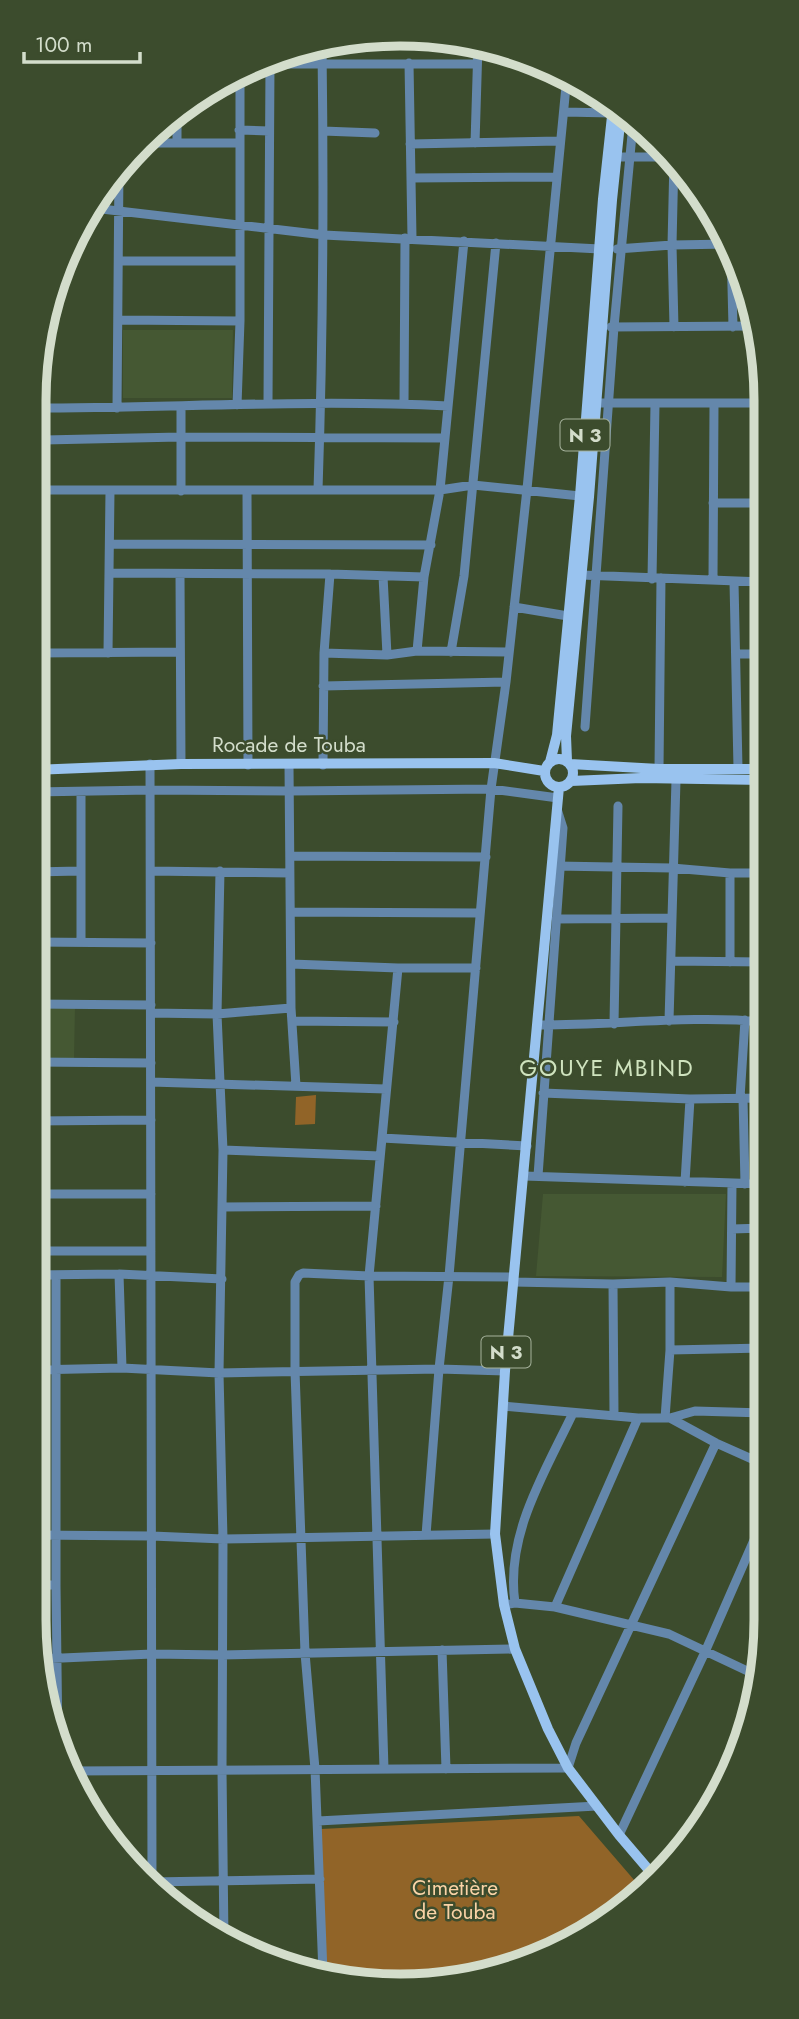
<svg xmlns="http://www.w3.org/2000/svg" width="799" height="2019" viewBox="0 0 799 2019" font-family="Jost,sans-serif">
  <rect width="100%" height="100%" fill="#3c4c2d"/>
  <!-- built -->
  <path fill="#455833" d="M123,330H233L232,398H123Z
    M33,1006H75L74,1059H33Z
    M543,1194H726L722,1277L536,1276Z"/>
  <!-- green -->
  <path fill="#916428" d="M316,1095L315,1124L295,1125L296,1097Z
    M579,1816L641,1888L603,1924L471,1979L351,1983L325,1974L321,1829Z"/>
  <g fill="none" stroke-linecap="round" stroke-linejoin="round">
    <!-- minor -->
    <path stroke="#6487ab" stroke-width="9" d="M409,63L412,238
      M271,64H477
      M564,112L612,113
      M239,130L269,131
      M323,131L375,133
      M147,143H239
      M177,143V117
      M475,143L478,45
      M410,144L559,141
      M616,157H674
      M411,178L556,177
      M93,208L324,235L600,249
      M731,247L733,327
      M617,249L672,245L730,244
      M119,261H239
      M44,318L45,770
      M118,320L240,321
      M611,327L755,326
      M674,327L672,245L674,158
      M268,403L270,64
      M596,403H763
      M404,404L405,238
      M237,405L240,321V74
      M181,407V491
      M33,408C171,408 310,399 448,406
      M117,408L119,167
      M44,440L180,437L444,438
      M44,490H440L473,485L580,496
      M247,490L248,765
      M318,490C323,342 324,194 322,46
      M713,503H763
      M110,544L431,545
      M33,568L45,567
      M109,573L330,574L424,577
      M180,574L181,764
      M581,575L763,582
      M383,576L387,655
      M652,579L655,404
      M713,580L714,405
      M734,582L738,768
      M514,607L568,616
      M417,651L424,577L440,490L464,241
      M451,652L464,576L496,243
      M33,653L180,652
      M108,653L110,491
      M324,653L387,655L417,651L508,652
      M737,654H763
      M323,686L506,682
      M585,727L614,327L633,124
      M150,764L152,1884
      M289,765L291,1008L296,1086
      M323,765L324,653L330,574
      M659,769L661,578
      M33,792L151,790L290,791L491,789L558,798
      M291,856L486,857
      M556,866L672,868L730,873H764
      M151,871L290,873
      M220,871L217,1014L223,1150L219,1373L223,1539L222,1770L224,1939
      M33,872L80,871
      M730,873V962
      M291,912L480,913
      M556,919L671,918
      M33,942L151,943
      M81,942V792
      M671,961L764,962
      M291,964L398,968H476
      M33,1004L151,1005
      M151,1013L217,1014L291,1008
      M292,1021L394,1022
      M669,1021L676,780
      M614,1024L618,806
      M542,1025C615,1025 692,1015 764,1022
      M33,1062L151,1063
      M151,1082L386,1089
      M543,1093L690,1099L764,1098
      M740,1098L745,1020
      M743,1098L745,1184
      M33,1121L151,1120
      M382,1138L527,1146
      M223,1150L380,1156
      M524,1176L765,1184
      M538,1176L563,828L557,809
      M685,1182L690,1099
      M33,1194H151
      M222,1207L376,1206
      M732,1229L765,1228
      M33,1251H151
      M119,1274L122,1368
      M33,1275L119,1274L222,1279
      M56,1276V1585L58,1747
      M513,1282L613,1284L670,1282L731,1287H765
      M613,1284L614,1415
      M731,1287L732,1183
      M670,1350L765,1348
      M33,1370L122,1368L219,1373L439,1369L505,1371
      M503,1406L638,1418H670L695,1411L765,1413
      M665,1418L670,1350V1282
      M670,1418L716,1443L765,1465
      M33,1535L152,1536L223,1539L495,1534
      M426,1535L439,1369L449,1276L491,789L506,682L527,489L567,76
      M33,1585H56
      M515,1603C505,1535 545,1472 573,1413
      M504,1605L515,1603L555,1607L669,1634L758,1676
      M555,1607L638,1418
      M442,1650L446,1769
      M40,1659L152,1654L222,1655L515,1649
      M384,1769L369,1276L398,968
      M72,1771L568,1768L576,1743L716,1443
      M318,1821L597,1806
      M619,1835L705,1652L765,1515
      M150,1882L320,1879
      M323,1973L315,1769L305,1653L295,1371V1282L299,1275L303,1273L369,1276L513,1277"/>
    <!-- major -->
    <path stroke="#99c3ef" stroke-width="10" d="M545 773a14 14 0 1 1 28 0a14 14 0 1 1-28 0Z
      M567,761L566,736L589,497L612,200L621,114
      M550,762L557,735L580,496L603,199L613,107
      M570,764L659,769H764
      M33,770L181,764L494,763L544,771
      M571,781L641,778L764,780
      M559,787L505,1371L495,1534L504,1605L515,1649L548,1729L568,1768L619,1835L654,1876"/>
  </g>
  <g text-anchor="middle" stroke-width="5" stroke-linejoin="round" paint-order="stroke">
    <!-- shield labels -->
    <g fill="#3c4c2d" stroke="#a6b29c" stroke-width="2">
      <rect x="560.5" y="419.5" width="49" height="31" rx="5"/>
      <rect x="481.5" y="1336.5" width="49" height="31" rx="5"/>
    </g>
    <g font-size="19" font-weight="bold" fill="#d3ddcb">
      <text x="585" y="442">N 3</text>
      <text x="506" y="1359">N 3</text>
    </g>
    <!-- street labels -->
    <g font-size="21" fill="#d3ddcb" stroke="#3c4c2d">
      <text x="289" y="752">Rocade de Touba</text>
    </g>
    <!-- park labels -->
    <g font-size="21" fill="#fad3a6" stroke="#3c4c2d">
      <text x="455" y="1895">Cimetière<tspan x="455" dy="24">de Touba</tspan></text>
    </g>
    <!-- neighbourhood labels -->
    <g font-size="23" letter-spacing="2" fill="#cfe3be" stroke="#3c4c2d">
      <text x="607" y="1076">GOUYE MBIND</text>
    </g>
  </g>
  <!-- crop -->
  <path d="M0 0H799V2019H0ZM400 46H400A354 354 0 0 1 754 400V1620A354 354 0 0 1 400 1974H400A354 354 0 0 1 46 1620V400A354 354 0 0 1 400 46Z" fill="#3c4c2d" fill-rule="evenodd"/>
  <path fill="none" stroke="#d3ddcb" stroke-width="9" d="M400 46H400A354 354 0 0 1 754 400V1620A354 354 0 0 1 400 1974H400A354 354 0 0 1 46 1620V400A354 354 0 0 1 400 46Z"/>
  <!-- scale -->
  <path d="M24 52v10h116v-10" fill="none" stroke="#d3ddcb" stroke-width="3.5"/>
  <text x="35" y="52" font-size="21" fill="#d3ddcb" stroke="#3c4c2d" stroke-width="5" paint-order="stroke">100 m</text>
</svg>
